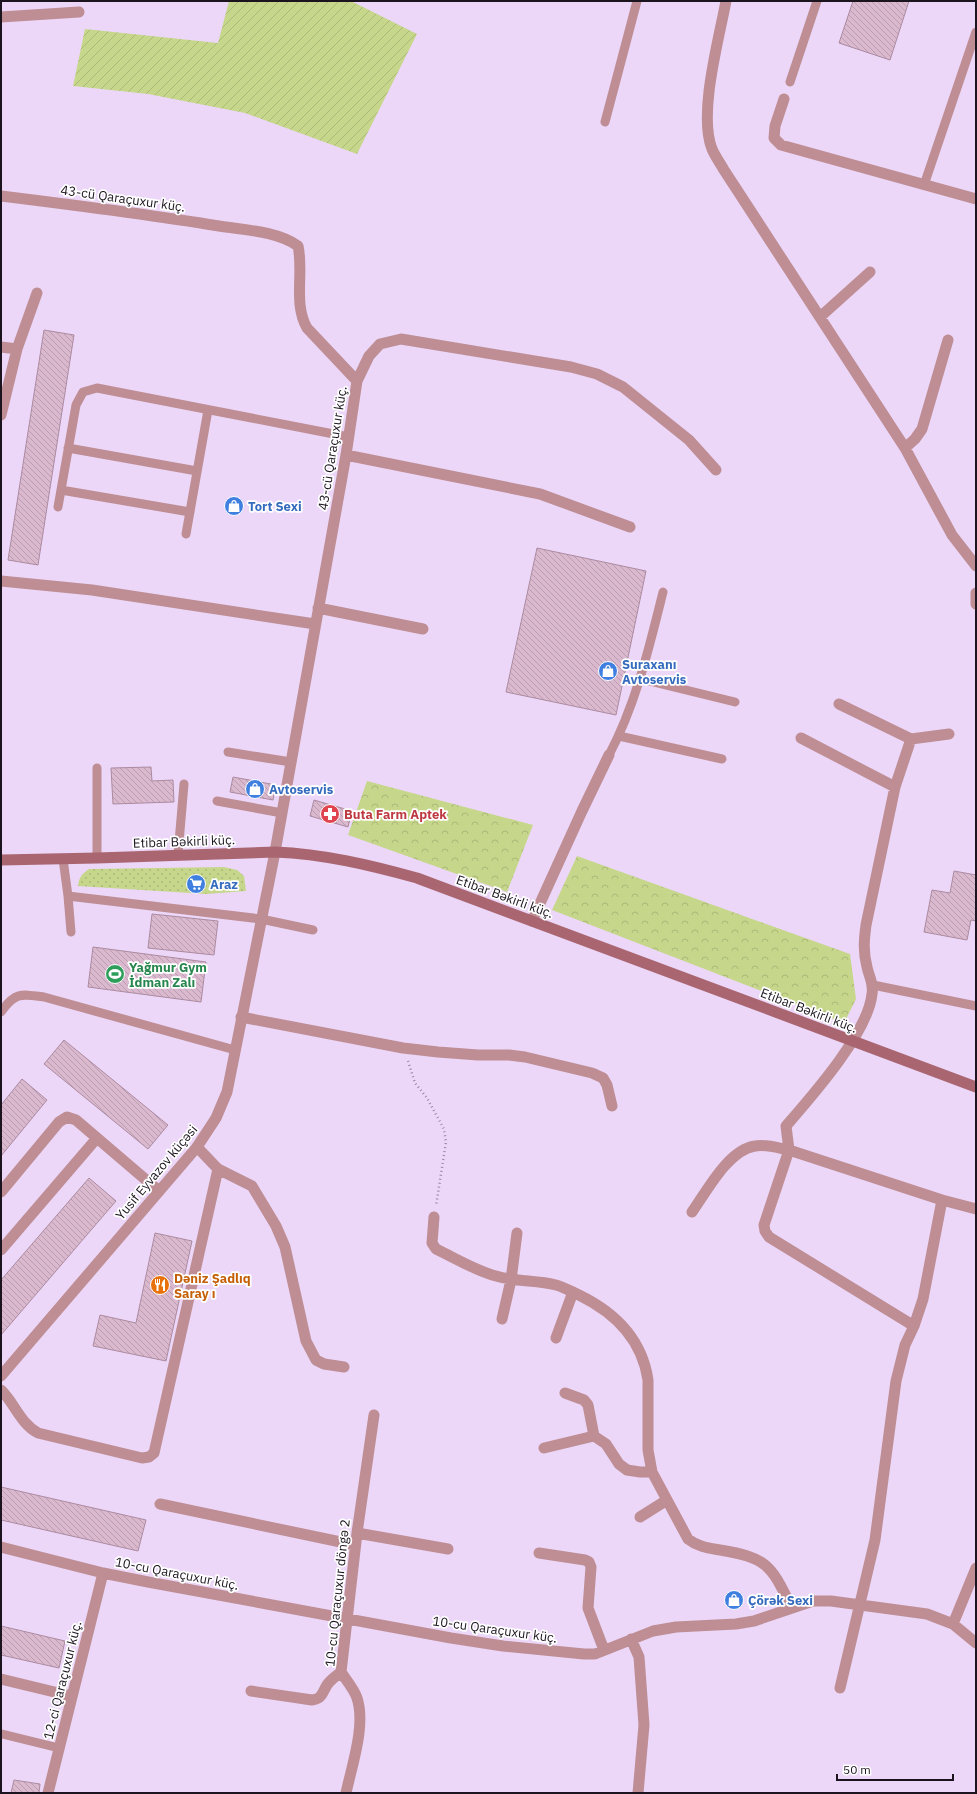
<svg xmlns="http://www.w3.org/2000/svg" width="977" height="1794" viewBox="0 0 977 1794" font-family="'IBM Plex Sans',sans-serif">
  <defs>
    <pattern id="grass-dots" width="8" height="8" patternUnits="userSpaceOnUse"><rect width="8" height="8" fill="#c6d78b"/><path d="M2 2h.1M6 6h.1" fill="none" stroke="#aab878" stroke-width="1.8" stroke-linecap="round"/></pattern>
    <pattern id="forest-crowns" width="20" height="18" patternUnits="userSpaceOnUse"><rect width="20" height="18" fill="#c6d78b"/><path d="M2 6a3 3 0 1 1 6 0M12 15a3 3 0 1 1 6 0" fill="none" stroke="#aab878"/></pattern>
    <pattern id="garden-furrows" width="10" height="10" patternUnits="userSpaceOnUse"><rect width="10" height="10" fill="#c6d78b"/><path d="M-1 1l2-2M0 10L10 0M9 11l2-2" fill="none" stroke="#aab878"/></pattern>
    <pattern id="building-back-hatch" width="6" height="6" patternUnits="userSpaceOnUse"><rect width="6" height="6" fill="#dab8ce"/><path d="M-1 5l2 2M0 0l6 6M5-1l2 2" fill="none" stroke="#ba9db0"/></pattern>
  </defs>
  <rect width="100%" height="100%" fill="#ecd7f9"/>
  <!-- grass -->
  <path fill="url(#grass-dots)" d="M224,867L237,870L244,876L246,891L206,894L78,886C79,877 82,874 89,869Z"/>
  <!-- forest -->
  <path fill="url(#forest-crowns)" d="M367,781L533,825L507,892L348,835Z
    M577,856L850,954L856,999L844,1023L552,910Z"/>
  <!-- garden -->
  <path fill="url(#garden-furrows)" d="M229,1H351L417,34L357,154L245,113L148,94L73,86L85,29L218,43Z"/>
  <!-- building -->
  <path fill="url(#building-back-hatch)" stroke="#ac8ba1" d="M853,1H909L890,60L839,43Z
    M44,330L74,335L38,565L8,560Z
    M537,548L646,571L616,715L506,692Z
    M151,767L152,781L173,780L174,802L113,804L111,768Z
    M233,777L276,785L273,800L230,792Z
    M314,800L352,811L348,827L310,816Z
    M954,871L976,875V921L971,920L967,940L924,932L932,890L950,893Z
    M152,914L218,921L214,955L148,948Z
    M93,947L206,962L201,1002L88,987Z
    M64,1040L168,1125L148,1149L44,1064Z
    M22,1079L47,1100L1,1156V1105Z
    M89,1178L116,1201L1,1335V1280Z
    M155,1233L192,1241L166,1361L93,1346L100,1315L136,1323Z
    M1,1487L146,1520L138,1551L1,1520Z
    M1,1626L65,1641L59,1668L1,1655Z
    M14,1780L40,1784L39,1793H11Z"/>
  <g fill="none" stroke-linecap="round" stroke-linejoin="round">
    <!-- path -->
    <path stroke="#9989a2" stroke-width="2.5" stroke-dasharray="1 3" stroke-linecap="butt" d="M408,1061L415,1083L427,1098L444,1129L446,1142L436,1206"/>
    <!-- service -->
    <path stroke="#be8e94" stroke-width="9" d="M790,82L817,1
      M605,122L637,1
      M924,185L976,32
      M68,448L197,471
      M61,490L190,512
      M58,507L76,405L83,392L97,388L349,437
      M186,534L208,410
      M641,679L735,702
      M619,736L722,759
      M228,752L291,762
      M609,755C636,704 649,648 663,592
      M97,768V858
      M217,801L282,813
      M178,854L184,784
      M63,859L68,896L261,919L313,930
      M68,896L71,932
      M873,985L976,1006
      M1,1012C15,992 21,994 44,997L235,1050
      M2,1734L59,1748"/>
    <!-- minor -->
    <path stroke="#be8e94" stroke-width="11" d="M726,1C719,39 698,114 712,149C715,156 720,163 724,170L905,448L952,535L976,566
      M1,17L79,12
      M784,99L775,126L774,138L781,145L976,199
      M1,196C74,205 146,214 219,226C244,230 277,231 298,246C304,272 293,304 307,328L357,381L346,455L275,852
      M820,317L870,272
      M1,347L17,349
      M357,381L369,356L380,344L401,339L571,367L597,374L623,387L689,440L716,470
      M1,415L17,349L37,293
      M905,448L915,439L922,429L948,340
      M346,455L540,494L630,527
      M1,581L92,590L315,624
      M976,593V604
      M318,608L423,629
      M839,704L911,739L949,734
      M801,738L895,787
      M532,921L582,811L609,755
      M241,1017L403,1048L438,1052L478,1055H509L525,1057L592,1073L603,1078L607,1085L612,1106
      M197,1147L218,1169L252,1186L276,1226L285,1247L306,1341L316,1360L324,1364L344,1367
      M1,1192L59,1122L67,1117L76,1120L159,1191
      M692,1212C707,1191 728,1150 755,1146C766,1144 778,1148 789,1150L942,1200L976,1209
      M434,1217L432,1243L436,1249C455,1258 476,1271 496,1276C516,1282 537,1280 556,1285C564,1287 572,1292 579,1295C616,1313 642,1339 648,1380V1450L652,1472L688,1539C698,1547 708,1548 720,1550C769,1558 771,1566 792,1608
      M1,1250L97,1138
      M502,1319L511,1280L517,1233
      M914,1326L923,1299L942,1200
      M556,1338L573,1292
      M1,1390C15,1404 20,1423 38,1433L142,1458L149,1457L154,1453L218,1169
      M565,1393L584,1400L588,1405L594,1436L606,1444L619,1464L627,1470L640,1472H652
      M544,1448L594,1436
      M160,1504L355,1545
      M640,1517L667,1500
      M357,1533L448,1549
      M1,1547L103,1573L148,1582L451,1638L503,1646L584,1654H595L653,1631L676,1627L736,1624L754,1621L813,1601H831L927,1614L953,1624L976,1643
      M539,1553L585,1560L589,1562L591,1567L588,1608L604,1650
      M953,1624L976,1568
      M631,1639L639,1657L644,1725L638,1793
      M1,1679L71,1696
      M840,1688L875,1540L896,1381L905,1345L914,1326L769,1237L765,1231L764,1225L789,1150L786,1126C812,1096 868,1033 872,994C874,983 869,977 867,967C863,952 864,940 866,925L895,787L911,739
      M251,1691L312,1700C322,1699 322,1693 327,1685C330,1680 336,1676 341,1672
      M48,1793L103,1573
      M346,1793C352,1765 366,1725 357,1698C354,1689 346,1680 341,1672L357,1533L374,1415"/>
    <!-- tertiary -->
    <path stroke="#be8e94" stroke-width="11" d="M1,1376L197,1147L216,1118L227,1092L275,852"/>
    <!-- secondary -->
    <path stroke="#a96670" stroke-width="11" d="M1,860L97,858L275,852C324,854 370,865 417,878L976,1087"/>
  </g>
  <!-- icons -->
  <defs>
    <g id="shop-disc" transform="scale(1)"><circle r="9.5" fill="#3f7fe0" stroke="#fff"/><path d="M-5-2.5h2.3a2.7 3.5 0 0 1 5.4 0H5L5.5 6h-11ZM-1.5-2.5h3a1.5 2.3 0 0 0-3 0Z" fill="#fff"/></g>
    <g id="pharmacy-disc" transform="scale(1)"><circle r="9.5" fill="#e0444e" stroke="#fff"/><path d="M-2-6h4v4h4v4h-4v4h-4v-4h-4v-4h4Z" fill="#fff"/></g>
    <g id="supermarket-disc" transform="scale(1)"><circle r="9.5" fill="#3f7fe0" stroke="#fff"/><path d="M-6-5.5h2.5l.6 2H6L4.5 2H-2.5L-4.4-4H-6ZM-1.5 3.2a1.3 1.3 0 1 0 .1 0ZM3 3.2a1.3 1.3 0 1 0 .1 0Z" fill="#fff"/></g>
    <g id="stadium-disc" transform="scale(1)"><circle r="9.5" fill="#2e9e5b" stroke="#fff"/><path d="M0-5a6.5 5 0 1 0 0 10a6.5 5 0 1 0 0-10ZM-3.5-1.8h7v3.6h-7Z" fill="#fff"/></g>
    <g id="restaurant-disc" transform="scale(1)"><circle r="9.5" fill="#e8710a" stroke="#fff"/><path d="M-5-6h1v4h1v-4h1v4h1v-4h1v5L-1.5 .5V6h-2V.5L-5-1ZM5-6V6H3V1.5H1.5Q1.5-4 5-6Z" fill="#fff"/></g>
  </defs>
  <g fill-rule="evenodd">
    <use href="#shop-disc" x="234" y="506"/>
    <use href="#shop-disc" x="608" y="671"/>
    <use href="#shop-disc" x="255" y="789"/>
    <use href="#pharmacy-disc" x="330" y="814"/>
    <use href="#supermarket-disc" x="196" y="884"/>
    <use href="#stadium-disc" x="115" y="974"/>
    <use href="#restaurant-disc" x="160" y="1285"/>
    <use href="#shop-disc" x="734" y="1600"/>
  </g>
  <g text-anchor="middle" stroke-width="3.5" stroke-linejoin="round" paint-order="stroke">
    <!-- street labels -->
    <g font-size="13" fill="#1b141f" stroke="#fff">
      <text transform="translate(123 198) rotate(8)" y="5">43-cü Qaraçuxur küç.</text>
      <text transform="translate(332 448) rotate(-81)" y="5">43-cü Qaraçuxur küç.</text>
      <text transform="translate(184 841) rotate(-2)" y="5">Etibar Bəkirli küç.</text>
      <text transform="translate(505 896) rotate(20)" y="5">Etibar Bəkirli küç.</text>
      <text transform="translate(809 1010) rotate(21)" y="5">Etibar Bəkirli küç.</text>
      <text transform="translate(156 1172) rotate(-50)" y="5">Yusif Eyvazov küçəsi</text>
      <text transform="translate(177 1573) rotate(11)" y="5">10-cu Qaraçuxur küç.</text>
      <text transform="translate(337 1593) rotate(-84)" y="5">10-cu Qaraçuxur döngə 2</text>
      <text transform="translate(495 1629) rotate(8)" y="5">10-cu Qaraçuxur küç.</text>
      <text transform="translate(62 1680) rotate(-76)" y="5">12-ci Qaraçuxur küç.</text>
    </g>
    <!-- shop labels -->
    <g font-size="13" font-weight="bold" fill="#366cbe" stroke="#fff" text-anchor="start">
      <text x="248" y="511">Tort Sexi</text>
      <text x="622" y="669">Suraxanı<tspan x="622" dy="15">Avtoservis</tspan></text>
      <text x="269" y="794">Avtoservis</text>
      <text x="210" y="889">Araz</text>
      <text x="748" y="1605">Çörək Sexi</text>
    </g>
    <!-- health labels -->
    <g font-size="13" font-weight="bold" fill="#be3a42" stroke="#fff" text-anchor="start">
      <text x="344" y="819">Buta Farm Aptek</text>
    </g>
    <!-- leisure labels -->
    <g font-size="13" font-weight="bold" fill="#27864d" stroke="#fff" text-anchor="start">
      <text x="129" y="972">Yağmur Gym<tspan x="129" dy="15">İdman Zalı</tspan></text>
    </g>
    <!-- food labels -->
    <g font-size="13" font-weight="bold" fill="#c56008" stroke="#fff" text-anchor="start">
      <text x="174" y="1283">Dəniz Şadlıq<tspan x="174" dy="15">Saray ı</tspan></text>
    </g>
  </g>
  <!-- border -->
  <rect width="977" height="1794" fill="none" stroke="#1b141f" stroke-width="4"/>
  <!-- scale -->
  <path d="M837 1774v6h116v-6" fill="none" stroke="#1b141f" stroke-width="2"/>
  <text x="843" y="1774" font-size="12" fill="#1b141f" stroke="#ffffff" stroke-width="3" paint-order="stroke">50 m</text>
</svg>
